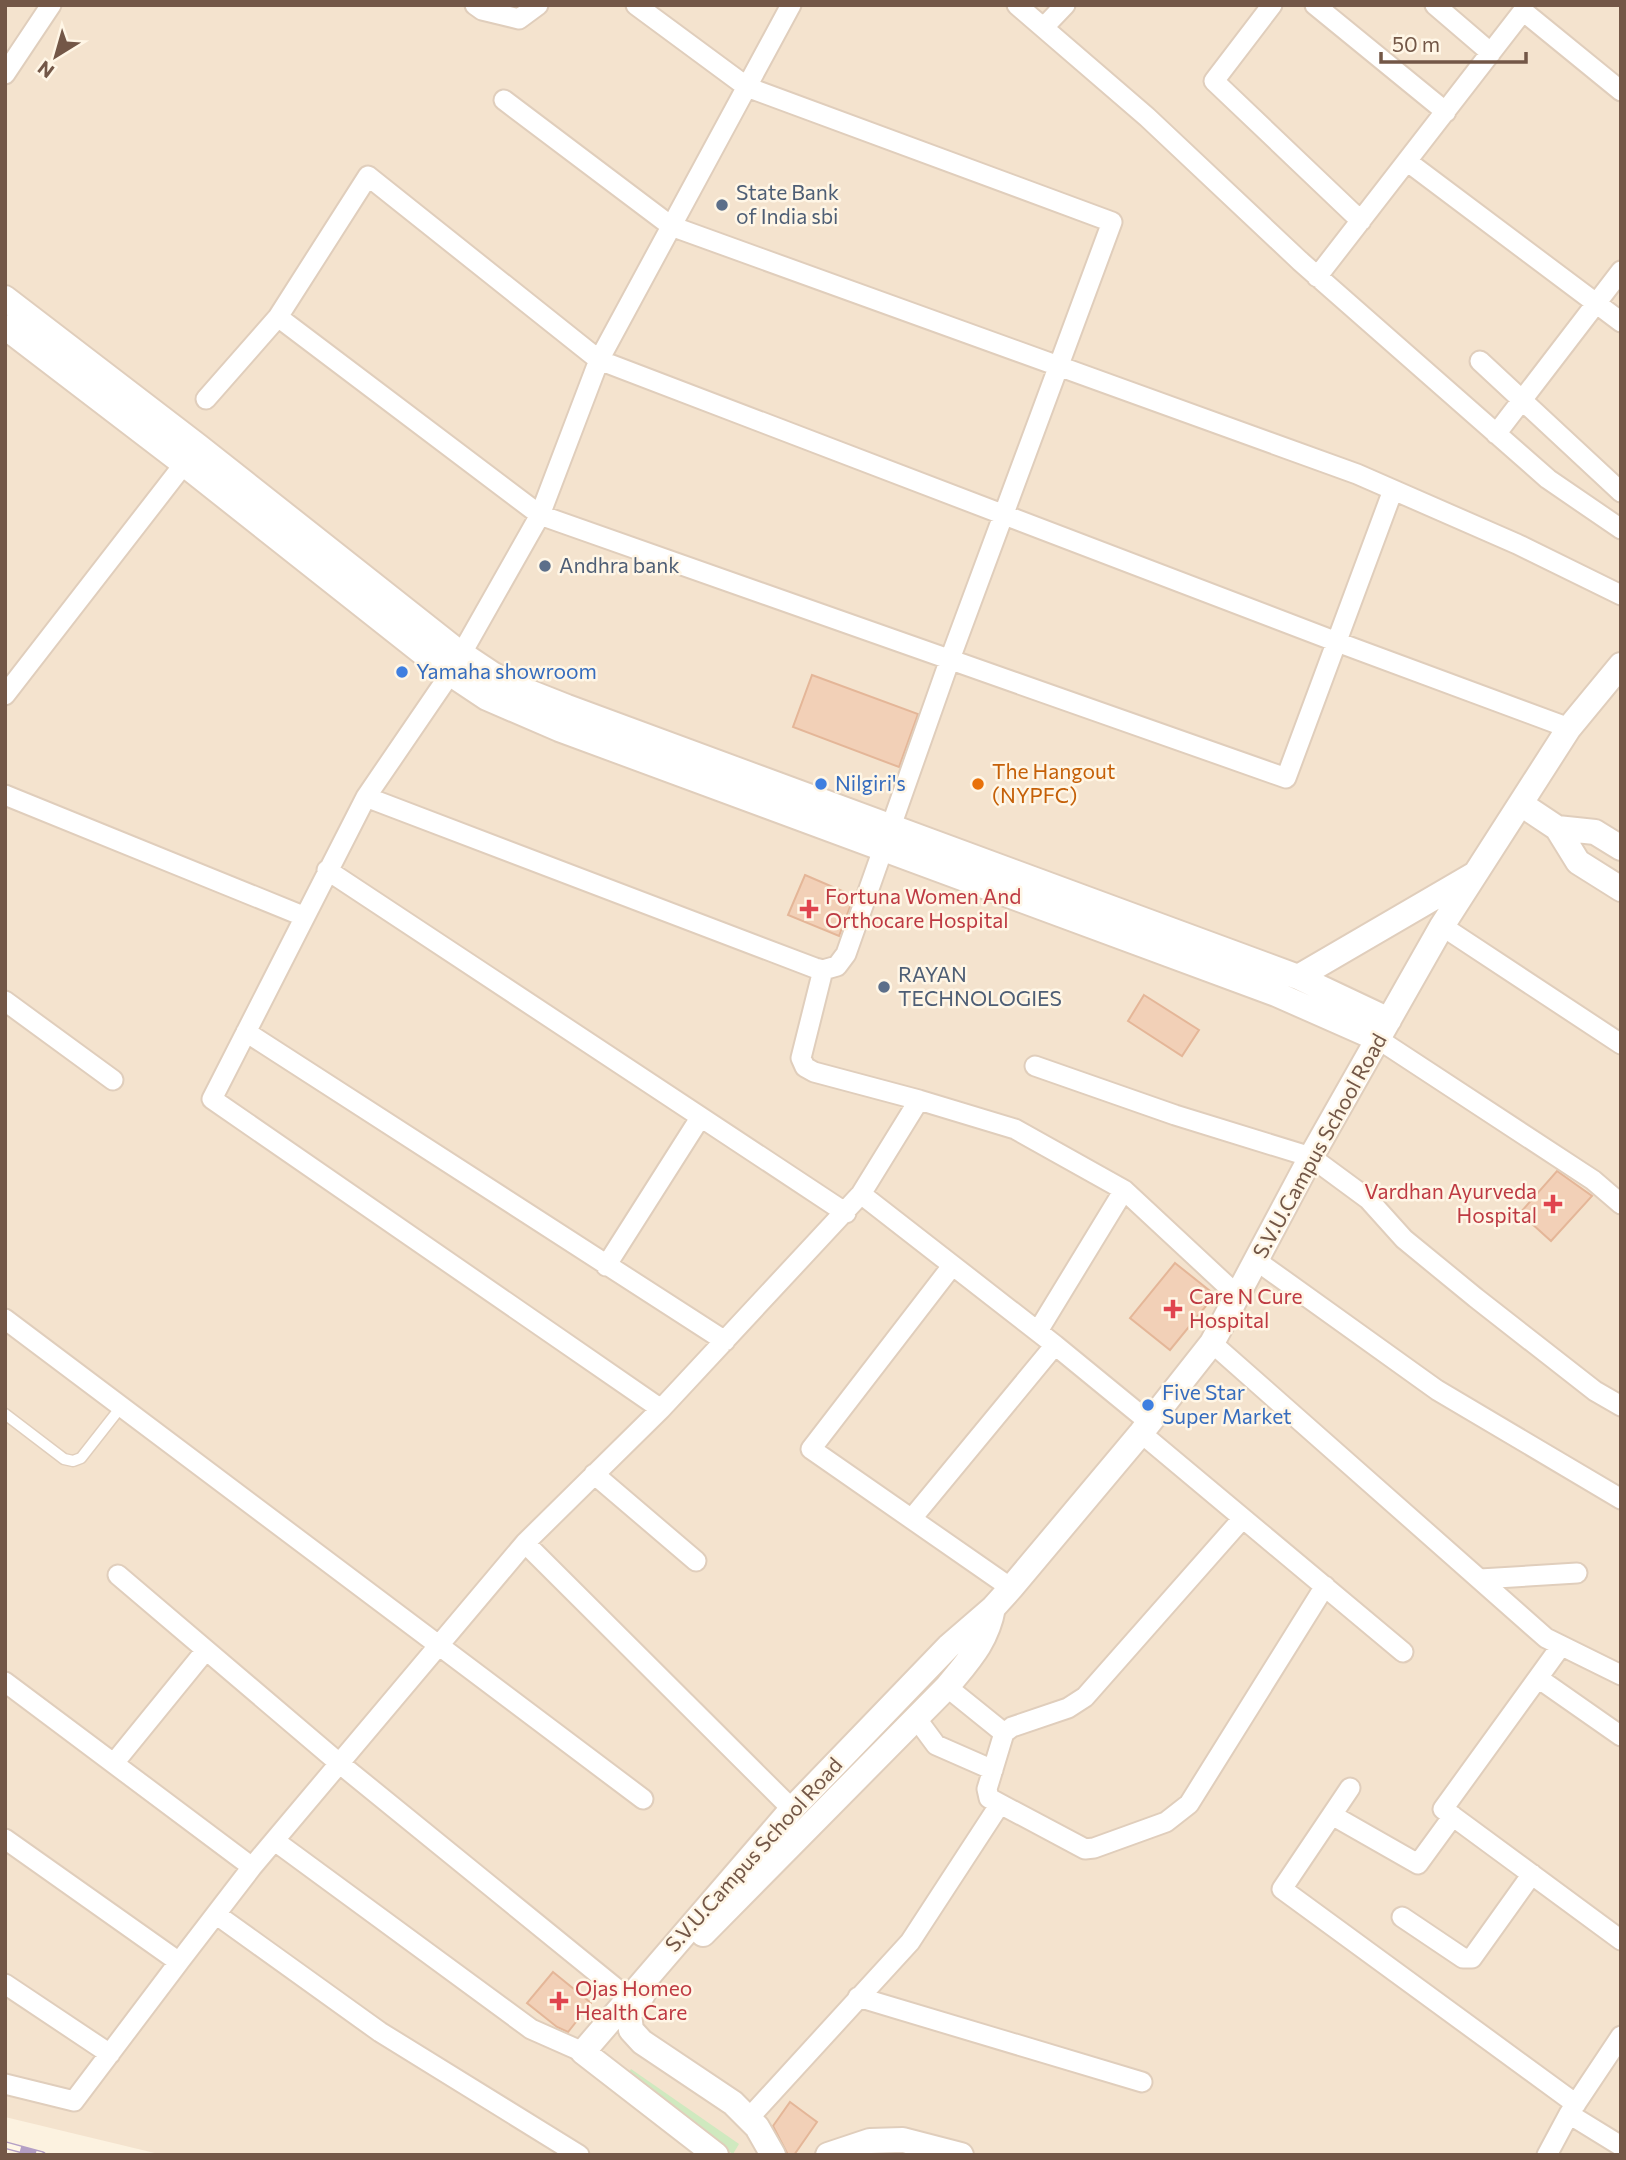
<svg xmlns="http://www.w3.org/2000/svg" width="1626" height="2160" viewBox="0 0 1626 2160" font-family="Commissioner,sans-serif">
  <rect width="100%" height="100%" fill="#fcf2e0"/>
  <!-- residential -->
  <path fill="#f4e3ce" d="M5,5H1621V2155H163L5,2117Z"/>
  <!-- green -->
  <path fill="#cfe9bf" d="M631,2069L739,2144L733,2154L624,2079Z"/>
  <!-- building -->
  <path fill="#f2d0b7" stroke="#e4b698" stroke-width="2" d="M812,675L918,714L899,767L793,727Z
    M805,875L854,896L839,936L788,915Z
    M1144,995L1199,1030L1182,1056L1128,1021Z
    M1557,1171L1592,1196L1551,1241L1520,1213Z
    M1175,1263L1215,1295L1170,1350L1130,1318Z
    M553,1972L591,2003L568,2032L557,2027L527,2003Z
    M790,2102L817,2122L794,2155H788L773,2126Z"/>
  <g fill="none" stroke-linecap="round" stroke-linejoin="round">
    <!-- service casing -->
    <g stroke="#e0cebc" stroke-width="13">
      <path id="service" d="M5,1414L64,1459L73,1461L81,1458L121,1407"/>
    </g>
    <!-- minor casing -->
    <g stroke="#e0cebc" stroke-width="23">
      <path id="minor" d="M475,5L482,10L519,19L538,5
        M1017,5L1147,117L1300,261L1548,479L1621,529
        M1272,5L1214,81L1361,221
        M1315,5L1446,112
        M1435,5L1491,53
        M1044,27L1065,5
        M5,74L51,5
        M504,100L671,226L1357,474L1517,544L1621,595
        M1408,162L1621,322
        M1317,277L1523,11L1621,91
        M278,317L540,515L1286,778L1393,490
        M1480,361L1621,492
        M206,399L278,317L368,176L599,360L1337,642L1569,728
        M1496,434L1621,271
        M5,695L184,464
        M5,795L303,916
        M366,797L815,968L823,970L837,966L846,954L950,659L1112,222L747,87L636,5
        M327,870L846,1213
        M1442,926L1621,1044
        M823,970L801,1058L805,1067L814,1072L919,1100
        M5,1001L113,1080
        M246,1032L725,1341
        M1378,1039L1593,1180L1621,1204
        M1035,1066L1175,1115L1311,1157L1368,1199L1404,1239L1476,1298L1595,1391L1621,1406
        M861,1194L919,1100L1015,1129L1124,1190L1238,1296
        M1257,1261L1437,1390L1621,1499
        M606,1266L700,1118
        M952,1266L811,1449L1011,1588
        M5,1319L643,1799
        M1038,1331L1124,1190
        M1212,1343L1546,1638L1621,1675
        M661,1409L212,1099L366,797L450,674L540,515L599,360L791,5
        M1141,1433L1403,1652
        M594,1474L696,1561
        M913,1517L1055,1345
        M1243,1518L1085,1697L1068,1708L1012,1727L1004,1733L987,1789L989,1798L1085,1849L1094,1848L1166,1822L1189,1804L1325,1586
        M525,1543L792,1809
        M118,1575L339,1763L628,1998
        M1480,1579L1577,1573
        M1561,1646L1443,1809L1621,1940
        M1538,1678L1621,1736
        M5,1682L252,1867
        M947,1687L1004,1733
        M916,1718L936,1745L993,1770
        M114,1763L206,1650
        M1350,1788L1282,1889L1576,2104
        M1332,1815L1418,1864L1453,1816
        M5,1839L179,1962L74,2101L5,2084
        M275,1841L531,2029L583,2052
        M217,1915L380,2032L579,2155
        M1402,1917L1463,1958H1472L1532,1874
        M179,1962L252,1867L525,1543L661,1409L861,1194L1055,1345L1149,1422
        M5,1984L110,2054
        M858,1997L1142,2082
        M1569,2114L1621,2146
        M749,2118L910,1942L1000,1804
        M1547,2155L1569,2114L1621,2036"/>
    </g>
    <!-- tertiary casing -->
    <g stroke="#e0cebc" stroke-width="28">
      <path id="tertiary" d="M5,298L198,446L456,650L492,674L524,690L567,707L1298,977L1389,1020
        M5,327L184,464L442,668L487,698L559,729L1276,994L1378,1039
        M1521,804L1557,828
        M1621,848L1595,832L1557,828L1578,862L1621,889
        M1298,977L1473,875
        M703,1934L947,1687C968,1661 987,1642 993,1608
        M643,1994L629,2014L631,2030L642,2042L733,2103L757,2127L773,2155
        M716,2155L583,2052L792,1809L949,1646L993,1608L1011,1588L1141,1433L1212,1343L1311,1157L1442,926L1569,728L1621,665
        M828,2155L870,2141L903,2140L961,2155"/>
    </g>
    <!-- service -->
    <use href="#service" stroke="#fff" stroke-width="10"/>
    <!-- minor -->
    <use href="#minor" stroke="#fff" stroke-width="19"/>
    <!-- tertiary -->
    <use href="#tertiary" stroke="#fff" stroke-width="24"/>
    <!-- rail casing -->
    <g stroke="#b49fc5" stroke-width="8">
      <path id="rail" d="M5,2145L42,2155"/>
    </g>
    <!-- rail -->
    <use href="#rail" stroke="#fff6e6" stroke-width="5" stroke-dasharray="16" stroke-linecap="butt"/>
  </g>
  <!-- markers -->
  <g fill="#5c6f8a" stroke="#fff6e6" stroke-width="2.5">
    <circle cx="722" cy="205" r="7"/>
    <circle cx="545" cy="566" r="7"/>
    <circle cx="884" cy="987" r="7"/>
  </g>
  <g fill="#3f7fe0" stroke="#fff6e6" stroke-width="2.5">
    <circle cx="402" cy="672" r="7"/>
    <circle cx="821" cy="784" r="7"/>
    <circle cx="1148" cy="1405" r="7"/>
  </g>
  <circle fill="#e8710a" stroke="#fff6e6" stroke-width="2.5" cx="978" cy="784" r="7"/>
  <g fill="#e0444e" stroke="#fff6e6" stroke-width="2.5">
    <path d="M805.5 898.5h7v7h7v7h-7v7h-7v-7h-7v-7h7z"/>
    <path d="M1549.5 1193.5h7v7h7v7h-7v7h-7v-7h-7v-7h7z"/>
    <path d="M1169.5 1298.5h7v7h7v7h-7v7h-7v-7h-7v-7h7z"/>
    <path d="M555.5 1990.5h7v7h7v7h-7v7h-7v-7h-7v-7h7z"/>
  </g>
  <g text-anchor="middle" stroke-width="5" stroke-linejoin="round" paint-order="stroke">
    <!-- service labels -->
    <g font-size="21" fill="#4e5e75" stroke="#fff6e6" text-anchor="start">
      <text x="736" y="200">State Bank<tspan x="736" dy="24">of India sbi</tspan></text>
      <text x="559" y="573">Andhra bank</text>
      <text x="898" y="982">RAYAN<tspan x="898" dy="24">TECHNOLOGIES</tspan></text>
    </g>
    <!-- shop labels -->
    <g font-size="21" fill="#366cbe" stroke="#fff6e6" text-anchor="start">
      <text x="416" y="679">Yamaha showroom</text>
      <text x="835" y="791">Nilgiri's</text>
      <text x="1162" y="1400">Five Star<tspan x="1162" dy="24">Super Market</tspan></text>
    </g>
    <!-- food labels -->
    <g font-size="21" fill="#c56008" stroke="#fff6e6" text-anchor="start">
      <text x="992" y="779">The Hangout<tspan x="992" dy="24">(NYPFC)</tspan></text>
    </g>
    <!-- health labels -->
    <g font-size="21" fill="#be3a42" stroke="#fff6e6" text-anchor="start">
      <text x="825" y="904">Fortuna Women And<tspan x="825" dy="24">Orthocare Hospital</tspan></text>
      <text x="1537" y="1199" text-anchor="end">Vardhan Ayurveda<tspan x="1537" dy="24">Hospital</tspan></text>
      <text x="1189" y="1304">Care N Cure<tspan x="1189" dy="24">Hospital</tspan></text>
      <text x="575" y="1996">Ojas Homeo<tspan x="575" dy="24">Health Care</tspan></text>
    </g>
    <!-- street labels -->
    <g font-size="21" fill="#735747" stroke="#fff6e6">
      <text transform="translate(1320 1146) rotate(-61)" y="7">S.V.U.Campus School Road</text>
      <text transform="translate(754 1855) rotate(-48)" y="7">S.V.U.Campus School Road</text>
    </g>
  </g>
  <!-- border -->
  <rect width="1626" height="2160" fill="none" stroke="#735747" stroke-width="14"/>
  <!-- north arrow -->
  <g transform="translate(56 56) rotate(217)" stroke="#fff6e6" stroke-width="5" paint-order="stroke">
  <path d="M0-5L12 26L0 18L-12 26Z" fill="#735747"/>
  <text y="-10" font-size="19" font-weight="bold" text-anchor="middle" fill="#735747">N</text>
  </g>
  <!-- scale -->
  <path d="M1381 52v10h145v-10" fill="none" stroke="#735747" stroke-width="3.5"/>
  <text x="1392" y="52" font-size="21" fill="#735747" stroke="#fff6e6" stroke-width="5" paint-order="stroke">50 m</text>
</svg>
